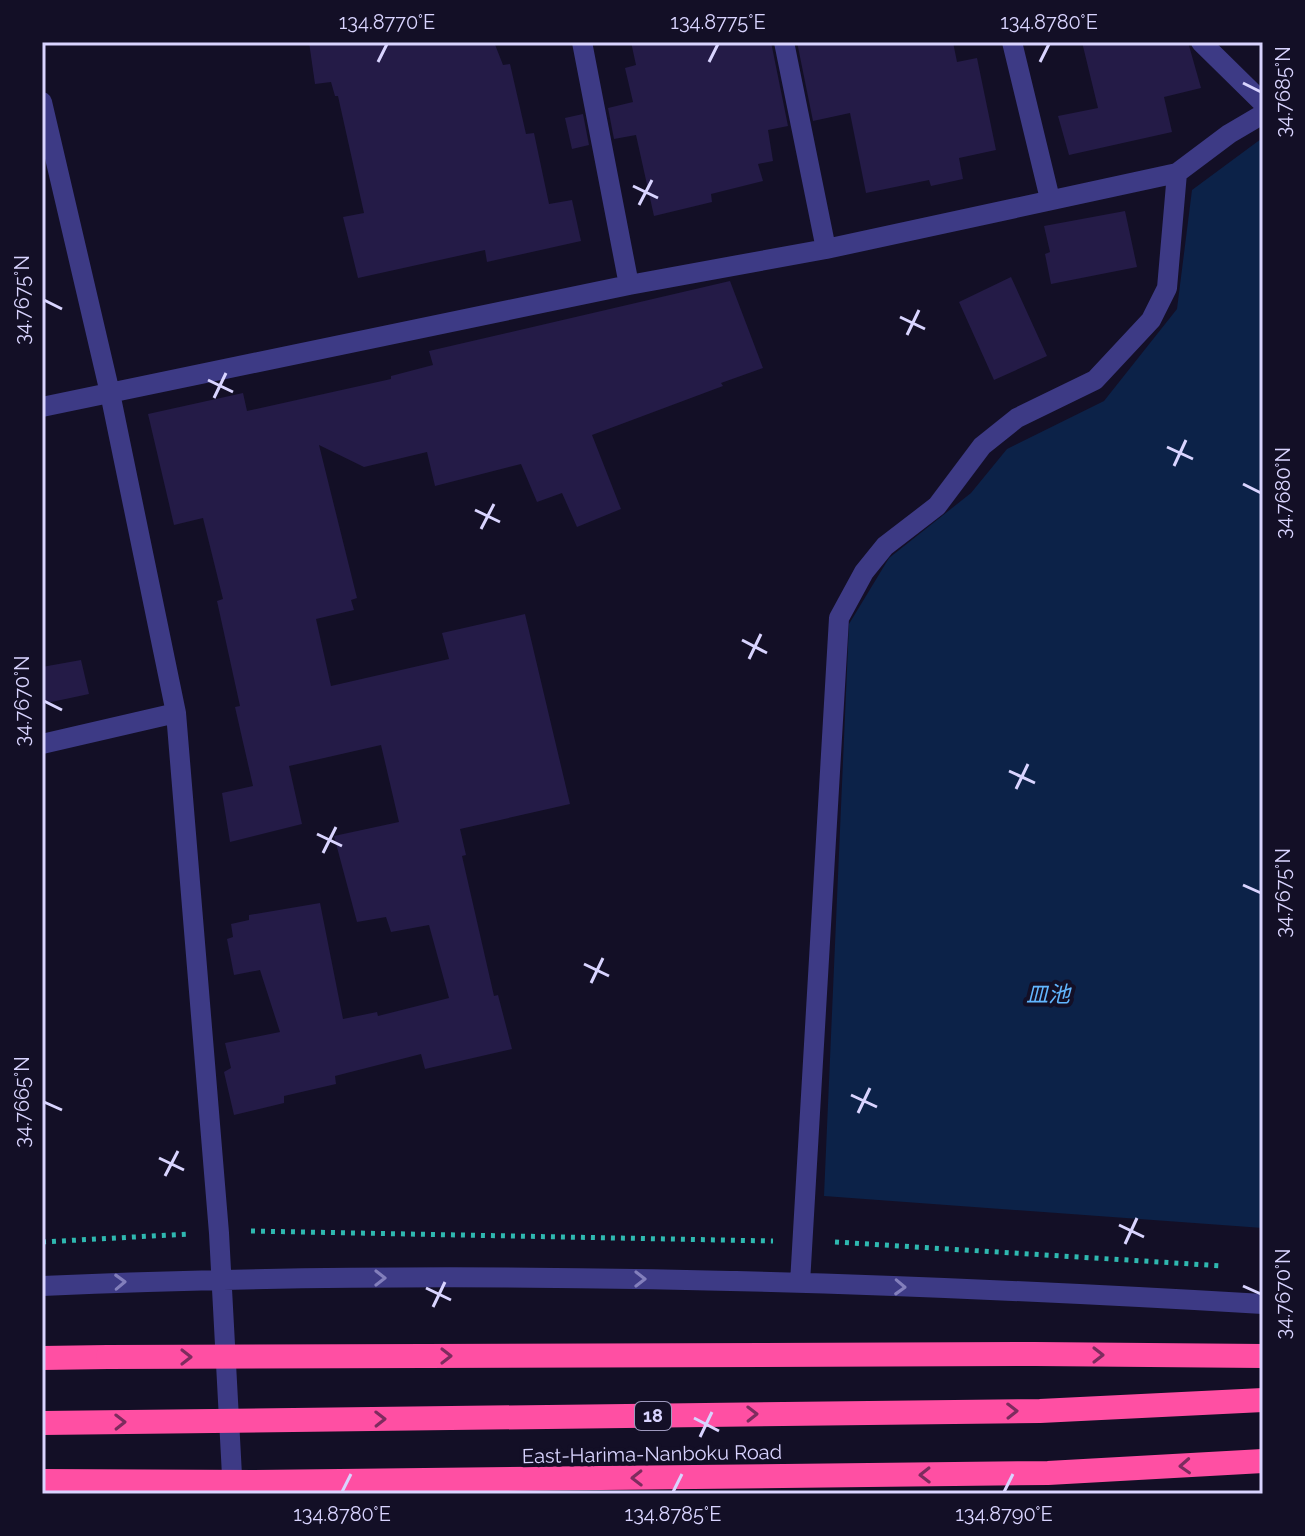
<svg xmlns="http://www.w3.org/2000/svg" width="1305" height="1536" viewBox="0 0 1305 1536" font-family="Raleway,'Noto Sans JP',sans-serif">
  <rect width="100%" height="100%" fill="#130f26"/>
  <!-- water -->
  <path fill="#0c2248" d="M1261,139L1263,140V1228L824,1196L849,624L889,558L971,493L1007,449L1104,401L1177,309L1192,190Z"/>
  <!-- building -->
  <path fill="#241b47" d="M309,42H494L503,65L510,64L526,134L534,133L549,204L572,200L581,241L487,262L485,250L358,278L343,217L364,213L338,96H335L331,82L315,84Z
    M631,42H771L788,126L768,130L773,161L758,164L763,181L711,194L712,202L654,216L636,135L614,139L608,108L633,102L625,68L636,65Z
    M797,42H953L957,62L977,58L996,150L959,158L963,179L931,186L929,180L866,193L850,113L813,121Z
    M1082,42H1188L1201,88L1164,97L1172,132L1069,155L1058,116L1098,108Z
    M583,114L589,145L572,149L565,118Z
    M1125,211L1137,267L1051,284L1045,254L1050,252L1044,226Z
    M1011,277L1047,356L994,380L959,302Z
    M730,281L763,368L721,383L723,386L592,435L621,509L577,527L562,493L537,502L521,464L435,486L427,452L364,467L319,445L357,598L351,600L354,610L316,619L331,686L449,659L442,633L525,614L570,804L460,829L466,855L462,856L494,996L498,995L512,1049L425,1069L421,1054L335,1076L336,1084L284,1096V1103L234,1115L224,1072L231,1068L225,1043L280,1032L260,970L234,975L227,939L233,937L231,924L249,920V915L320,903L343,1019L377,1012L378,1016L449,998L429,925L391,932L386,917L357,922L334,836L399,822L381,745L289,766L302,824L230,842L222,793L253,786L235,707L240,706L217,601L223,599L203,518L174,525L148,414L243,393L247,411L391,379V376L433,365L429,351Z
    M81,660L89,694L42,704V667Z"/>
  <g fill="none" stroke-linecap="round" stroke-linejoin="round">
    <!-- path -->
    <path stroke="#2fb8b0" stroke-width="5" stroke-dasharray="4 6" stroke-linecap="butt" d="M251,1231L773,1241
      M42,1242L189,1234
      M835,1242L1224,1266"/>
    <!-- minor -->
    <path stroke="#3d3a85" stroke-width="20" d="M582,42L629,285
      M784,42L826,249
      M1012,42L1050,199
      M1201,42L1263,103
      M42,102L110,393L176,713L219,1233L233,1494
      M42,407L629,285L826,249L1177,173L1229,134L1263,114
      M42,744L176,713
      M800,1283L839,618L864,572L885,546L937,506L982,446L1017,418L1095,380L1151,320L1167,288L1177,173
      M42,1286C449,1268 857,1280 1263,1304"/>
    <!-- highway -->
    <path stroke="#ff4fa3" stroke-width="24" d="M42,1358L108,1357"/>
    <!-- highway-bridge -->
    <path stroke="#ff4fa3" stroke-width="24" d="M108,1357L1035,1354L1263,1356
      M42,1423L1040,1411L1263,1400
      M42,1481L254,1482L1048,1473L1263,1461"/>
  </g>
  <!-- one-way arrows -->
  <defs><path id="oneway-chevron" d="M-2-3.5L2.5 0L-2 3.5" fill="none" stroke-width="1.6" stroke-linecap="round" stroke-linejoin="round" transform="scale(2)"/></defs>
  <g stroke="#837fbc">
    <use href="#oneway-chevron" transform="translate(380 1278)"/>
    <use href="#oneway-chevron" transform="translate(640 1279)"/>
    <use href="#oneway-chevron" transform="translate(120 1282) rotate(-2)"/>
    <use href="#oneway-chevron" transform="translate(900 1287) rotate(2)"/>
  </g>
  <g stroke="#7d2c5e">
    <use href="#oneway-chevron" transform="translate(1098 1355)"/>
    <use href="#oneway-chevron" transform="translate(446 1356)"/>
    <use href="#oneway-chevron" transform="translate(186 1357)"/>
    <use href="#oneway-chevron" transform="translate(1012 1411) rotate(-1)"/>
    <use href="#oneway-chevron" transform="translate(752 1414) rotate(-1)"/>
    <use href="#oneway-chevron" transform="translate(380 1419) rotate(-1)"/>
    <use href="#oneway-chevron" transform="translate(120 1422) rotate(-1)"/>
    <use href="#oneway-chevron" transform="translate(1185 1466) rotate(177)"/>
    <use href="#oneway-chevron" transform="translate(925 1475) rotate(179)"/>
    <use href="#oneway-chevron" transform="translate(637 1478) rotate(179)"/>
  </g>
  <!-- ticks -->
  <path fill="none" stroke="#d9d4ff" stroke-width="3" d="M378,62L387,44M709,62L718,44M1040,62L1049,44M1243,83L1261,92M633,186L658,198M639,205L652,180M44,300L62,309M900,317L925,329M907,335L919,310M208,380L233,392M214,398L226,373M1167,447L1193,459M1174,466L1186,440M1243,484L1261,493M475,510L500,522M481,529L494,504M742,640L767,653M749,659L761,634M44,701L62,710M1009,771L1035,783M1016,789L1028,764M317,834L342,846M323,853L336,827M1243,885L1261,893M584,964L609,976M591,983L603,958M851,1095L877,1107M44,1102L62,1110M858,1113L870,1088M159,1158L184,1170M165,1176L178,1151M1119,1225L1144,1237M1125,1244L1137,1218M1243,1286L1261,1294M426,1288L451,1300M433,1307L445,1282M694,1418L719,1431M700,1437L712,1412M342,1492L351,1474M673,1492L682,1474M1004,1492L1013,1474"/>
  <g text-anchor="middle" stroke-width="8" stroke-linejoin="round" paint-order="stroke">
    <!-- shield labels -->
    <rect fill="#130f26" stroke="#9e99be" stroke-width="2" x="635" y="1402" width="36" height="28" rx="6"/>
    <g font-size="18" font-weight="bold" fill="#d9d4ff">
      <text x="653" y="1422">18</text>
    </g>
    <!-- street labels -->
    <g font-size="20" fill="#d9d4ff" stroke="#130f26">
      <text transform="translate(652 1454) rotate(-1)" y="7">East-Harima-Nanboku Road</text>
    </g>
    <!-- water labels -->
    <g font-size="22" font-style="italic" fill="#62b6ff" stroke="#130f26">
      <text x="1048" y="1002">皿池</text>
    </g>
  </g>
  <!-- border -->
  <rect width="1305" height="1536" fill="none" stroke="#130f26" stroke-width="88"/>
  <rect x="44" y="44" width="1217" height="1448" fill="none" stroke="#d9d4ff" stroke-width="3"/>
  <g font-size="20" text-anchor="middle" fill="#d9d4ff">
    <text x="387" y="29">134.8770°E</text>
    <text x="718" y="29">134.8775°E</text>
    <text x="1049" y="29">134.8780°E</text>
    <text transform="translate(1283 92) rotate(-90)" y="7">34.7685°N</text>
    <text transform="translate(22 300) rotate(-90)" y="7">34.7675°N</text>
    <text transform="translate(1283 493) rotate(-90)" y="7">34.7680°N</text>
    <text transform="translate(22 701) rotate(-90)" y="7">34.7670°N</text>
    <text transform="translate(1283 893) rotate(-90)" y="7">34.7675°N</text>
    <text transform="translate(22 1102) rotate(-90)" y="7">34.7665°N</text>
    <text transform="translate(1283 1294) rotate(-90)" y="7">34.7670°N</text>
    <text x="342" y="1521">134.8780°E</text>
    <text x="673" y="1521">134.8785°E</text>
    <text x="1004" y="1521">134.8790°E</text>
  </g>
</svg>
